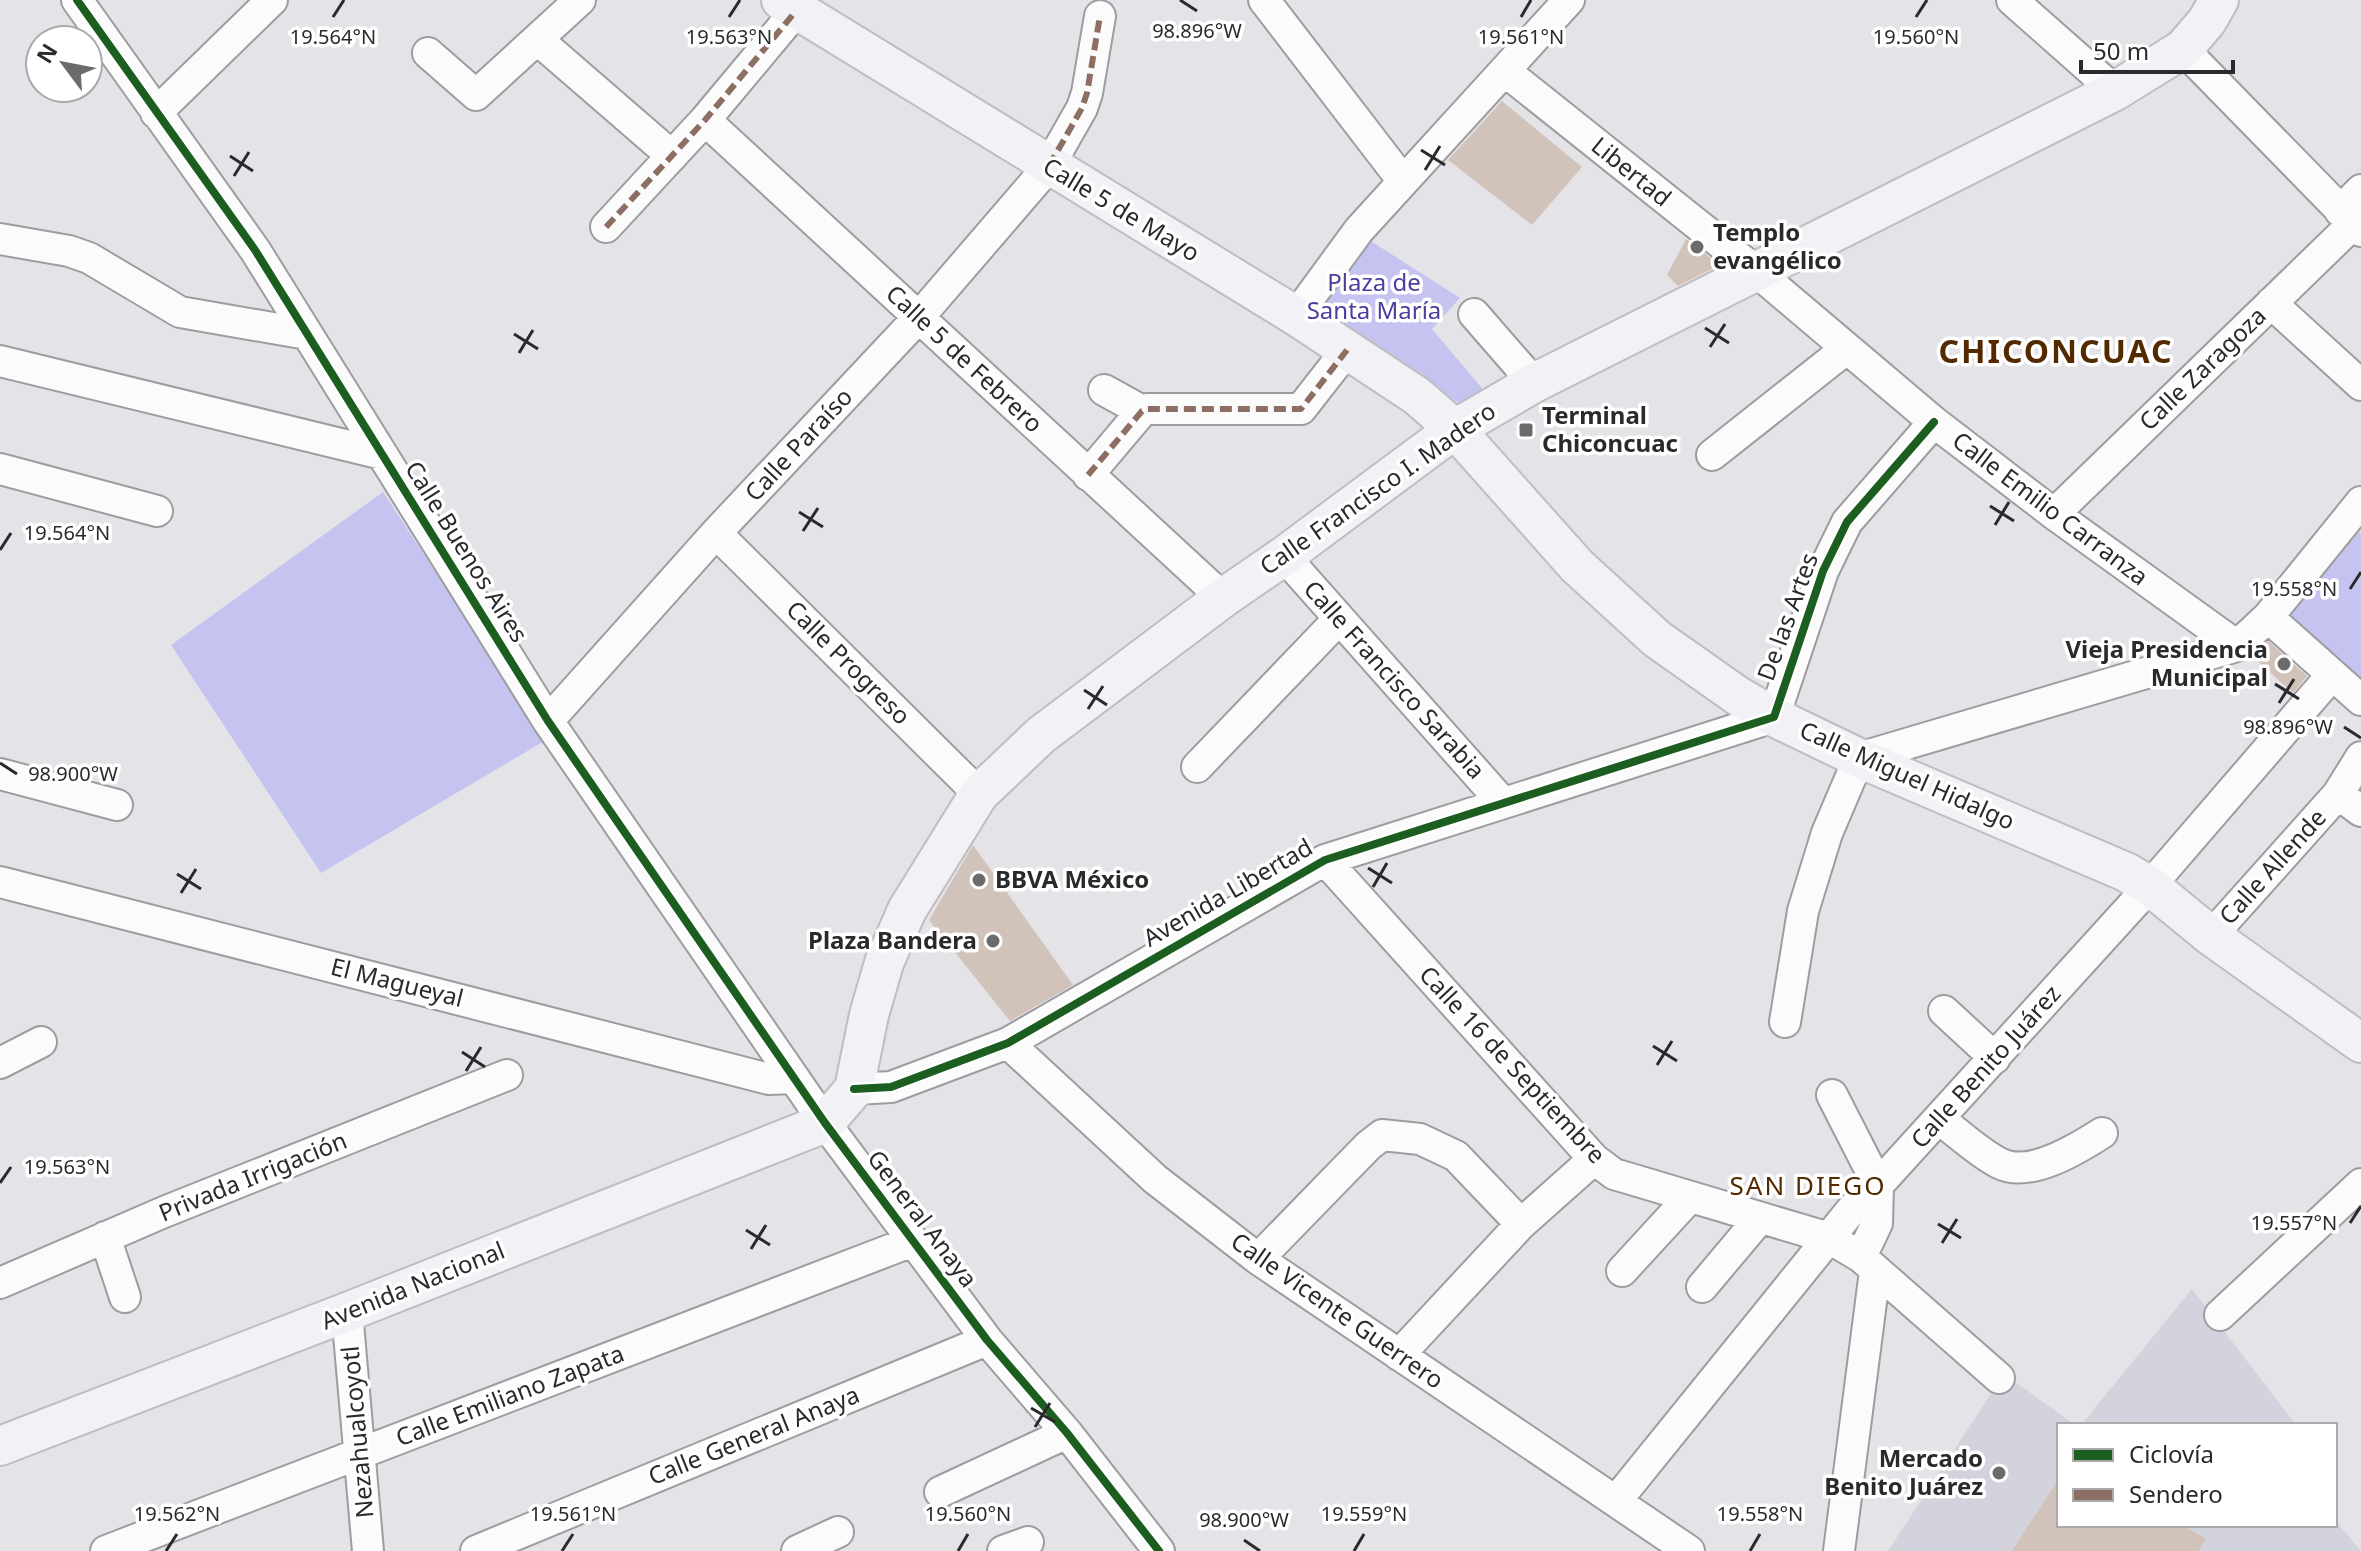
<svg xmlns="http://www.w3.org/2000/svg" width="2361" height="1551" viewBox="0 0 2361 1551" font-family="'Noto Sans',sans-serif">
  <rect width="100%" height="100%" fill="#e3e3e8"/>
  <!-- built -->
  <path fill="#d3d3dd" d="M2192,1289L2296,1425H2081Z
    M2004,1374L2075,1425H2059V1525H2335V1520L2361,1551H1888Z"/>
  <!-- green -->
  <path fill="#c5c4f0" d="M1363,236L1460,298L1432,329L1487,394L1462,405L1308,309Z
    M383,492L546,740L321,873L171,645Z
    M2353,527L2361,534V681L2283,615Z"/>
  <!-- building -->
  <path fill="#d2c3ba" d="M1502,101L1582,167L1532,225L1448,160Z
    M1686,239L1720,265L1678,286L1667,275Z
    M2268,641L2307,676L2293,693L2252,656Z
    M973,845L1073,985L1010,1021L929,920Z
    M2059,1478V1525H2183L2206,1539L2199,1551H2012Z"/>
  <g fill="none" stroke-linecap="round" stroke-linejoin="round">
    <!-- minor casing -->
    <g stroke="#9d9da0" stroke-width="34">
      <path id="minor" d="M77,0L255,250L548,721L825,1123L987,1340L1067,1433L1159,1551
        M1264,0L1403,181
        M2012,0L2115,91
        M538,40L672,156
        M2183,49L2361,231
        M428,53L476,95L580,0
        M1505,71L1757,272L1934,422L2054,514L2237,646
        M156,113L272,0
        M705,120L1223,598
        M2340,211L2361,190
        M606,227L705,120L796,11
        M0,239L69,251L89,258L180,312L307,334
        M2271,303L2361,385
        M1474,314L1534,383
        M1296,316L1359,230L1569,0
        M0,361L382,454
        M1104,390L1142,411
        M1712,455L1846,349
        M0,469L157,511
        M1088,475L1142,411L1147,409H1301L1347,350
        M2054,514L2353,224
        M716,533L979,794
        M1284,556L1503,803
        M2268,617L2361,700
        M548,721L716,533L919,317L1049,166L1082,108L1087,93L1100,16
        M1197,767L1339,619
        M0,774L117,805
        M2338,794L2361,811
        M1325,860L1594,1159L1614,1174L1829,1238L1861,1257L1999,1378
        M0,882L769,1079L794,1078
        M2211,936L2338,794L2361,757
        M1944,1011L1995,1058
        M1785,1022L1803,911L1827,833L1859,758L2237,646L2268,617L2361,502
        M1008,1043L1155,1179L1258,1259L1689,1551
        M0,1063L41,1042
        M854,1089L891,1087L1008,1043L1325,860L1774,717L1823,571L1847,522L1934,422
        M1832,1095L1878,1185L1877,1223L1861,1257
        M1939,1119C1957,1132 1979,1153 1999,1163C2029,1179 2077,1149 2102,1133
        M105,1237L125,1297
        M1258,1259L1368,1146L1382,1135L1420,1139L1456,1156L1521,1224
        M1622,1271L1690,1197
        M0,1283L164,1212L507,1075
        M1702,1287L1760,1218
        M347,1312L368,1551
        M2220,1315L2361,1184
        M1399,1355L1521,1224L1594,1159
        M940,1492L1067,1433
        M1616,1501L1853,1208L1878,1185L2150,886L2332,675
        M106,1551L913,1241
        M476,1551L987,1340
        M797,1551L838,1532
        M1003,1551L1028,1542
        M1839,1551L1875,1271"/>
    </g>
    <!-- major casing -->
    <g stroke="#bebec1" stroke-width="42">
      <path id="major" d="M781,0L1296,316L1417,396L1455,429L1577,566L1657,639L1738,696L1774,717L1859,758L2126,872L2150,886L2211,936L2361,1043
        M0,1446L347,1312L825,1123L854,1089L869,1015L884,963L907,910L979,794L1041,735L1223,598L1284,556L1455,429L1534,383L2115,91L2183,49L2207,21L2219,0"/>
    </g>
    <!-- minor -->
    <use href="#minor" stroke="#fbfbfc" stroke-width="30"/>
    <!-- major -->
    <use href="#major" stroke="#f1f1f6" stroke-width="38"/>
    <!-- quiet -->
    <path stroke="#8d6e63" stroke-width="6" stroke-dasharray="12 6" stroke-linecap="butt" d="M1049,166L1082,108L1087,93L1100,16
      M606,227L705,120L796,11
      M1088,475L1142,411L1147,409H1301L1347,350"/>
    <!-- cycleway casing -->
    <g stroke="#fff" stroke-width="13">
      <path id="cycleway" d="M77,0L255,250L548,721L825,1123L987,1340L1067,1433L1159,1551
        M854,1089L891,1087L1008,1043L1325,860L1774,717L1823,571L1847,522L1934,422"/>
    </g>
    <!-- cycleway -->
    <use href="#cycleway" stroke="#1b5e20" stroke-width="8"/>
  </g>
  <!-- ticks -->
  <path fill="none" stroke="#2a2a2d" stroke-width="3" d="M1180,0L1197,11M333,17L344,0M729,17L740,0M1521,17L1531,0M1916,17L1927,0M1421,150L1445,165M230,156L253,171M1425,170L1440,146M234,176L249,152M1705,328L1729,343M514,334L538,349M1710,347L1725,324M519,353L533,330M1990,506L2014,521M799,512L823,527M1995,525L2009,502M803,531L818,508M0,550L11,533M2350,589L2361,572M2275,684L2299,699M1084,690L1107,705M2279,703L2294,679M1088,709L1103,686M2344,727L2361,738M0,763L17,774M1368,868L1392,883M177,874L201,889M1373,887L1387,863M181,893L196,869M1653,1046L1677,1061M462,1052L485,1067M1657,1065L1672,1041M466,1071L481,1047M0,1183L11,1167M2350,1223L2361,1206M1938,1224L1961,1238M746,1230L770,1245M1942,1243L1957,1219M751,1249L766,1225M1031,1408L1055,1422M1035,1427L1050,1403M1244,1540L1260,1551M166,1551L177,1534M562,1551L573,1534M958,1551L968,1534M1354,1551L1364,1534M1750,1551L1760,1534"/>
  <!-- markers -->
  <g fill="#6b6b6e" stroke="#fff" stroke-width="3">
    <circle cx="1697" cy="247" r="8"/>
    <rect x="1518" y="422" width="16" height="16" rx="4"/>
    <circle cx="2284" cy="664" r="8"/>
    <circle cx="979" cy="880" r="8"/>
    <circle cx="993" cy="941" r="8"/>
    <circle cx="1999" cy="1473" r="8"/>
  </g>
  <g text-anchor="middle" stroke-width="7" stroke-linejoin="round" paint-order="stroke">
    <!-- street labels -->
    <g font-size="24" fill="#2a2a2d" stroke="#fff">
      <text transform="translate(1631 172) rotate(39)" y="8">Libertad</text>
      <text transform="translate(1121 210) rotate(31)" y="8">Calle 5 de Mayo</text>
      <text transform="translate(964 359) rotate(43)" y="8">Calle 5 de Febrero</text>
      <text transform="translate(2203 369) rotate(-44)" y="8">Calle Zaragoza</text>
      <text transform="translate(799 445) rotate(-47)" y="8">Calle Paraíso</text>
      <text transform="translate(1378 489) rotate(-35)" y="8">Calle Francisco I. Madero</text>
      <text transform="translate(2050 509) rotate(37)" y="8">Calle Emilio Carranza</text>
      <text transform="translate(466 552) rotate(58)" y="8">Calle Buenos Aires</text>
      <text transform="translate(1788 617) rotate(-70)" y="8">De las Artes</text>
      <text transform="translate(848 663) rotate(45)" y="8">Calle Progreso</text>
      <text transform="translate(1394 680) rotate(48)" y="8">Calle Francisco Sarabia</text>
      <text transform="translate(1907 776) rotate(24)" y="8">Calle Miguel Hidalgo</text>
      <text transform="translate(2273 867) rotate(-48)" y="8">Calle Allende</text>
      <text transform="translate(1228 893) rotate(-30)" y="8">Avenida Libertad</text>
      <text transform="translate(397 983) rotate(14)" y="8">El Magueyal</text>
      <text transform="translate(1512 1065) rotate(47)" y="8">Calle 16 de Septiembre</text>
      <text transform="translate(1986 1067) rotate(-48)" y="8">Calle Benito Juárez</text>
      <text transform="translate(253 1177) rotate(-22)" y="8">Privada Irrigación</text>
      <text transform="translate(922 1219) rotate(53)" y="8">General Anaya</text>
      <text transform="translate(413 1286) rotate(-22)" y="8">Avenida Nacional</text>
      <text transform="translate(1337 1311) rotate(35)" y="8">Calle Vicente Guerrero</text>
      <text transform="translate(510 1396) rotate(-21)" y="8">Calle Emiliano Zapata</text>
      <text transform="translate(358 1432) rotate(-95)" y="8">Nezahualcoyotl</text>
      <text transform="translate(754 1436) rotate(-22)" y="8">Calle General Anaya</text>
    </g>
    <!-- poi labels -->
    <g font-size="24" font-weight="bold" fill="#2a2a2d" stroke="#fff" text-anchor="start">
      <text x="1713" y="241">Templo<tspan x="1713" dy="28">evangélico</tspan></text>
      <text x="1542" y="424">Terminal<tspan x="1542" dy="28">Chiconcuac</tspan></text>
      <text x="2268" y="658" text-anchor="end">Vieja Presidencia<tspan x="2268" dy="28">Municipal</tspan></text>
      <text x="995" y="888">BBVA México</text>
      <text x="977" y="949" text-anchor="end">Plaza Bandera</text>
      <text x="1983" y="1467" text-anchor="end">Mercado<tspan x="1983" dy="28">Benito Juárez</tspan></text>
    </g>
    <!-- park labels -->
    <g font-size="24" fill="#4c3e9e" stroke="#fff">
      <text x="1374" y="291">Plaza de<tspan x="1374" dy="28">Santa María</tspan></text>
    </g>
    <!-- neighbourhood labels -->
    <g font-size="26" letter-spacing="2" fill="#532900" stroke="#fff">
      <text x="1808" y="1195">SAN DIEGO</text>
    </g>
    <!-- district labels -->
    <g font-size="32" font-weight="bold" letter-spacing="2" fill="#532900" stroke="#fff">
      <text x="2056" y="363">CHICONCUAC</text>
    </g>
  </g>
  <g font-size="20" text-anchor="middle" fill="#2a2a2d" stroke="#fff" stroke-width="7" stroke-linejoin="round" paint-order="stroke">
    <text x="1197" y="38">98.896°W</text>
    <text x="333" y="44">19.564°N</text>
    <text x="729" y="44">19.563°N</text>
    <text x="1521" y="44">19.561°N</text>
    <text x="1916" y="44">19.560°N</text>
    <text x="67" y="540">19.564°N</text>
    <text x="2294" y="596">19.558°N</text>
    <text x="2288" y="734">98.896°W</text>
    <text x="73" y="781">98.900°W</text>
    <text x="67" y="1174">19.563°N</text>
    <text x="2294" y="1230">19.557°N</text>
    <text x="177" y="1521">19.562°N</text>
    <text x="573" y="1521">19.561°N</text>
    <text x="968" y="1521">19.560°N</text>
    <text x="1364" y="1521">19.559°N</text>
    <text x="1760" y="1521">19.558°N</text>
    <text x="1244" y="1527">98.900°W</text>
  </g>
  <!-- legend -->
  <rect x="2057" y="1423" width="280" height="104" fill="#ffffff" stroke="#aaaaab" stroke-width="2"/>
  <rect x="2073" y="1449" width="40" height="12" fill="#1b5e20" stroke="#aaaaab" stroke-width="2"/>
  <text x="2129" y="1463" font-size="24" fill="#2a2a2d">Ciclovía</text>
  <rect x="2073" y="1489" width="40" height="12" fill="#8d6e63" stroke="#aaaaab" stroke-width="2"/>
  <text x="2129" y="1503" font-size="24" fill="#2a2a2d">Sendero</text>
  <!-- north arrow -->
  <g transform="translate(64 64) rotate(302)"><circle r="38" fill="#ffffff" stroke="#aaaaab" stroke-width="2"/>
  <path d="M0-6L14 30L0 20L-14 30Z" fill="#6b6b6e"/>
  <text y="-12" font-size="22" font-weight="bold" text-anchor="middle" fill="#2a2a2d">N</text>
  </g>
  <!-- scale -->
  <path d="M2081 60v12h152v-12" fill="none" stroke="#2a2a2d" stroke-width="4"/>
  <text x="2093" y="60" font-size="24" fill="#2a2a2d" stroke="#ffffff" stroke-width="6" paint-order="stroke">50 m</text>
</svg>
